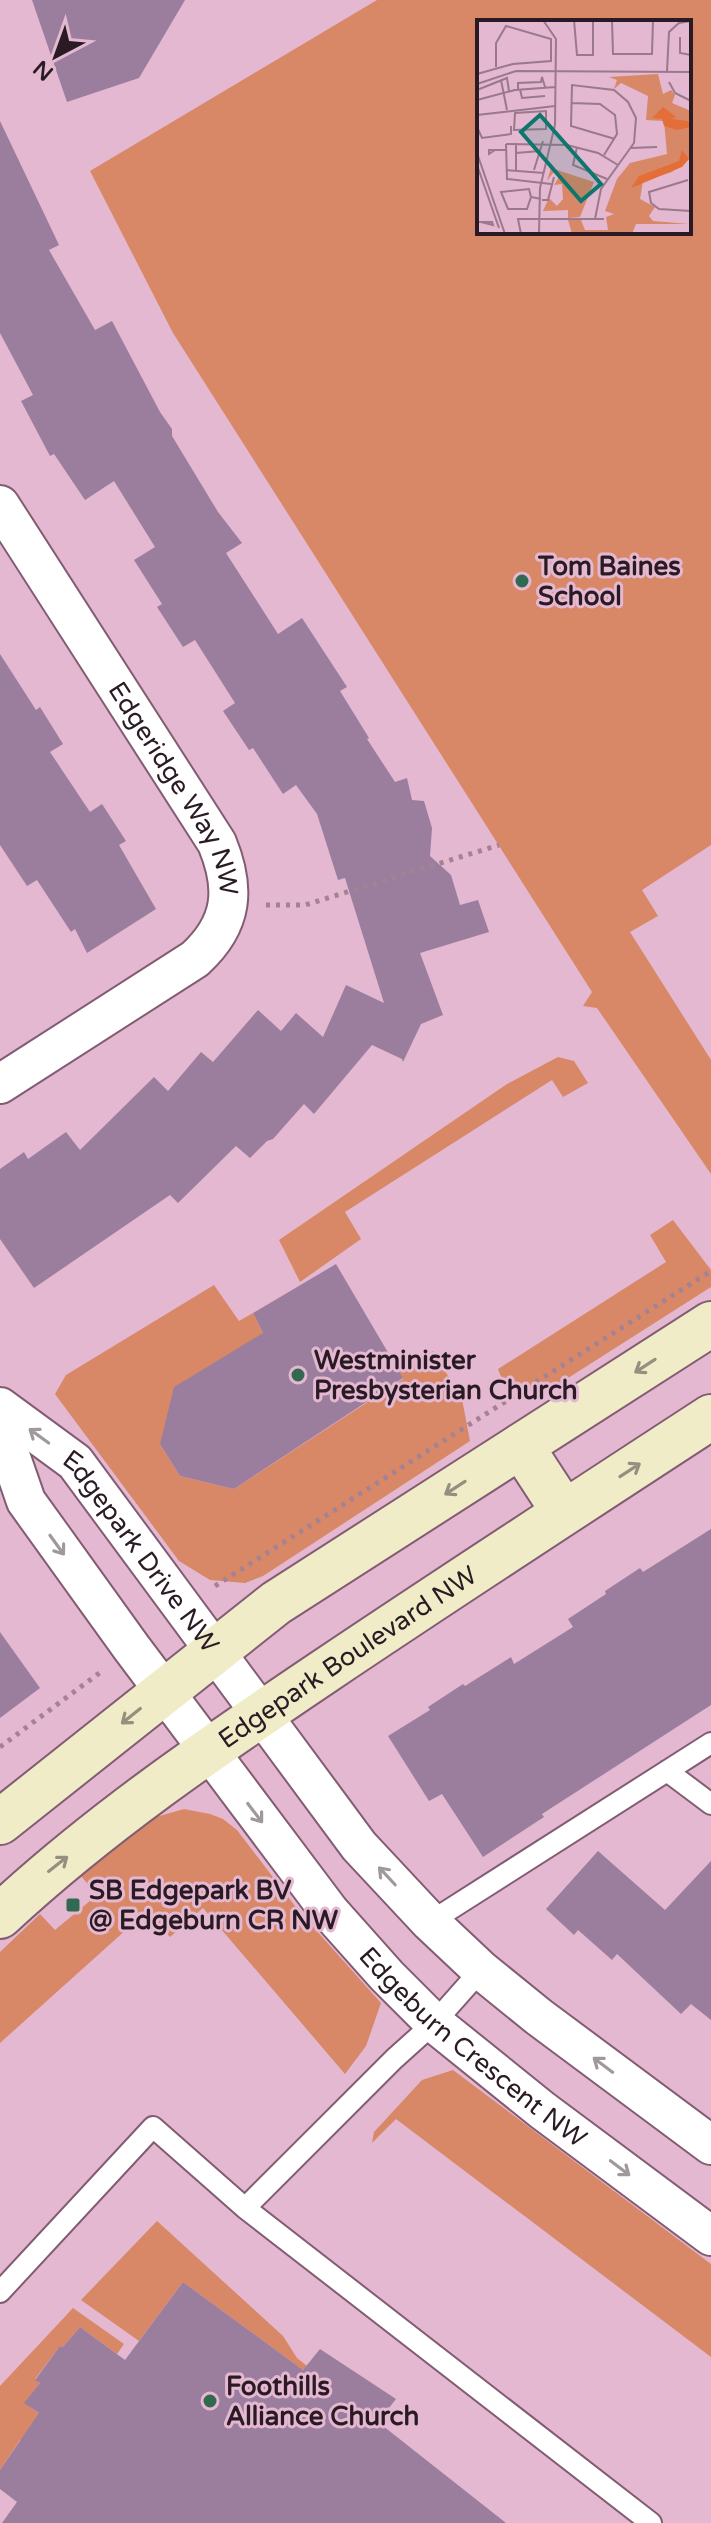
<svg xmlns="http://www.w3.org/2000/svg" width="711" height="2523" viewBox="0 0 711 2523" font-family="'Varela Round',sans-serif">
  <rect width="100%" height="100%" fill="#e3b8d0"/>
  <!-- green -->
  <path fill="#d88866" fill-rule="evenodd" d="M377,0H711V845L642,890L658,916L630,932L711,1060V1174L597,1008L583,1006L592,992L173,333L90,171ZM479,22H689V232H479Z
    M558,1057L574,1061L588,1083L563,1097L552,1080L345,1212L361,1239L300,1282L279,1240L507,1084Z
    M673,1220L711,1270V1287L543,1394C524,1387 505,1392 498,1369L666,1262L650,1235Z
    M214,1285L239,1321L253,1313L263,1333L160,1444L180,1476L234,1489L403,1379L399,1371L433,1351L462,1399L470,1441L263,1576L245,1583L210,1580L179,1561L55,1394L66,1375Z
    M184,1809L210,1814L223,1819L237,1830L298,1910L381,2003L366,2046L345,2074L203,1908L170,1937L147,1911L0,2043V1952L40,1914L55,1930L97,1895L81,1876L156,1817Z
    M453,2070L711,2264V2357L396,2119L372,2143L374,2132L422,2080Z
    M157,2221L283,2336L297,2358L307,2366L303,2370L183,2282L139,2341L81,2300Z
    M73,2308L124,2344L117,2354L80,2327L63,2347L60,2346L35,2379L40,2383L25,2403L67,2434L25,2443L20,2440L0,2470V2386Z"/>
  <!-- building -->
  <path fill="#9b7e9e" d="M32,0H185L139,78L67,102Z
    M0,121L59,245L49,250L95,330L112,321L160,412L172,429V436L218,512L242,543L226,553L278,634L302,618L347,687L340,691L369,738L367,739L395,782L407,778L412,800L424,801L432,828L430,856L451,875L460,905L478,900L489,932L420,953L443,1015L421,1024L403,1062L402,1059L372,1045L314,1114L304,1104L273,1139L267,1141L250,1158L236,1146L178,1203L170,1195L34,1288L0,1239V1169L24,1152L28,1159L66,1132L80,1150L154,1077L168,1091L201,1052L213,1062L258,1010L281,1031L296,1013L323,1037L346,985L384,1003L345,878L338,880L317,814L296,785L283,794L253,748L249,750L223,711L235,703L195,640L183,647L157,607L162,604L134,560L155,547L114,481L85,500L54,454L50,456L21,401L33,395L0,333Z
    M0,654L36,710L40,707L63,744L50,752L90,812L102,804L126,841L119,845L156,909L87,953L75,929L71,932L37,880L27,886L0,845Z
    M336,1264L403,1378L234,1489L180,1476L160,1444L174,1387L263,1333L253,1313Z
    M711,1529V1705L542,1814L544,1817L483,1857L442,1794L429,1801L388,1736L430,1710L428,1707L463,1684L465,1686L511,1657L514,1664L573,1627L568,1619L606,1594L605,1591L640,1568L643,1572Z
    M0,1632L40,1688L0,1718Z
    M598,1851L665,1910L711,1861V2020L691,2004L681,2014L617,1954L612,1960L578,1930L574,1935L546,1909Z
    M183,2282L303,2370L320,2349L396,2399L378,2422L506,2523H2L17,2502L0,2489V2470L39,2413L24,2403L40,2383L35,2380L60,2346L63,2347L80,2327L125,2360Z"/>
  <g fill="none" stroke-linecap="round" stroke-linejoin="round">
    <!-- lane casing -->
    <g stroke="#825c72" stroke-width="24">
      <path id="lane" d="M667,1771L711,1804
        M430,1922L711,1743
        M245,2208L394,2059L434,2023L481,1970
        M0,2292L153,2127L245,2208L651,2523"/>
    </g>
    <!-- street casing -->
    <g stroke="#825c72" stroke-width="42">
      <g id="street">
        <path id="s1" d="M0,505L217,843C236,889 233,924 195,959L0,1084"/>
        <path id="s2" d="M0,1407L75,1462L359,1846L430,1922L481,1970L539,2017L711,2145"/>
        <path id="s3" d="M0,1426L26,1501L131,1647L330,1912L387,1976L434,2023L542,2110L711,2236"/>
      </g>
    </g>
    <!-- secondary casing -->
    <g stroke="#825c72" stroke-width="48">
      <g id="secondary">
        <path d="M521,1446L564,1512"/>
        <path d="M0,1822L276,1603L711,1324"/>
        <path id="s4" d="M0,1916C100,1823 212,1747 325,1671C453,1585 582,1501 711,1417"/>
      </g>
    </g>
    <!-- path -->
    <path stroke="#a48295" stroke-width="5" stroke-dasharray="4 6" stroke-linecap="butt" d="M266,905H305L499,845
      M215,1586L711,1271
      M0,1747L102,1671"/>
    <!-- lane -->
    <use href="#lane" stroke="#fff" stroke-width="20"/>
    <!-- street -->
    <use href="#street" stroke="#fff" stroke-width="38"/>
    <!-- secondary -->
    <use href="#secondary" stroke="#f0ecc8" stroke-width="44"/>
  </g>
  <!-- one-way arrows -->
  <defs><path id="oneway-shaft" d="M-6 0H5M1.5-3L5.5 0L1.5 3" fill="none" stroke-width="1.6" stroke-linecap="round" stroke-linejoin="round" transform="scale(2)"/></defs>
  <g stroke="#968e7e">
    <use href="#oneway-shaft" transform="translate(645 1366) rotate(147)"/>
    <use href="#oneway-shaft" transform="translate(630 1470) rotate(-33)"/>
    <use href="#oneway-shaft" transform="translate(455 1488) rotate(147)"/>
    <use href="#oneway-shaft" transform="translate(131 1716) rotate(141)"/>
    <use href="#oneway-shaft" transform="translate(58 1864) rotate(-38)"/>
  </g>
  <g stroke="#9f989c">
    <use href="#oneway-shaft" transform="translate(39 1436) rotate(-144)"/>
    <use href="#oneway-shaft" transform="translate(57 1545) rotate(54)"/>
    <use href="#oneway-shaft" transform="translate(255 1813) rotate(53)"/>
    <use href="#oneway-shaft" transform="translate(387 1876) rotate(-133)"/>
    <use href="#oneway-shaft" transform="translate(603 2065) rotate(-143)"/>
    <use href="#oneway-shaft" transform="translate(620 2168) rotate(37)"/>
  </g>
  <!-- markers -->
  <g fill="#316951" stroke="#e3b8d0" stroke-width="3">
    <circle cx="522" cy="581" r="8"/>
    <circle cx="298" cy="1375" r="8"/>
    <rect x="65" y="1897" width="16" height="16" rx="4"/>
    <circle cx="210" cy="2401" r="8"/>
  </g>
  <g text-anchor="middle" stroke-width="6" stroke-linejoin="round" paint-order="stroke">
    <!-- poi labels -->
    <g font-size="26" font-weight="bold" fill="#291a23" stroke="#e3b8d0" text-anchor="start">
      <text x="538" y="575">Tom Baines<tspan x="538" dy="30">School</tspan></text>
      <text x="314" y="1369">Westminister<tspan x="314" dy="30">Presbysterian Church</tspan></text>
      <text x="89" y="1899">SB Edgepark BV<tspan x="89" dy="30">@ Edgeburn CR NW</tspan></text>
      <text x="226" y="2395">Foothills<tspan x="226" dy="30">Alliance Church</tspan></text>
    </g>
    <!-- street labels -->
    <g font-size="26" fill="#291a23" stroke="#e3b8d0">
      <text dy="9" stroke="none"><textPath href="#s1" startOffset="334">Edgeridge Way NW</textPath></text>
      <text dy="9" stroke="none"><textPath href="#s2" startOffset="204">Edgepark Drive NW</textPath></text>
      <text dy="9" stroke="none"><textPath href="#s4" startOffset="434">Edgepark Boulevard NW</textPath></text>
      <text dy="9" stroke="none"><textPath href="#s3" startOffset="788">Edgeburn Crescent NW</textPath></text>
    </g>
  </g>
  <!-- overview -->
  <g transform="translate(477 20)">
    <rect width="214" height="214" fill="#e3b8d0"/>
    <path d="M181,54L186,74L194,70L198,75L195,83L214,91L212,139L195,152L166,161L163,179L178,187L172,196L176,201L212,204H159L155,214H95L91,200H104L108,210H131L129,197L137,194L128,191L140,159L153,143L190,134L187,101L169,100L171,76L144,63L137,69L140,60L132,57ZM74,148L117,162L103,197L91,198V190L66,191L72,178L80,186L86,179L85,164L77,165L84,154L76,153L70,161Z" fill="#d88866"/>
    <path d="M186,87L199,97L195,99L211,101L214,107L200,110L187,106L185,99L175,98ZM205,130L212,139L205,147L154,168L162,156L202,141Z" fill="#e46e37"/>
    <path fill="none" stroke="#99798b" stroke-width="2" d="M97,0L100,35H116V0M135,0L136,34H175L176,0M203,17V33L214,35M190,51L192,12L202,3L214,1M0,54L36,44L74,41V19L29,6L19,23V47M24,60L30,90M192,62L198,73L214,81M0,64L39,51L214,52M41,69V63L64,62L65,57L68,67M43,69L45,78L68,76M0,70L30,58L32,71M0,80L38,70L78,67M94,83L123,84L138,95L140,114L127,135M69,91V109L37,110L38,93ZM0,95L78,86M0,107L5,118L34,114V106M39,123V150M29,124L90,125L121,133L141,145M29,124L30,159L74,164M100,127L96,145L130,159M154,128L180,127M18,130L12,134V130H29M0,133L28,214M39,133L63,131M0,145L22,208M29,150L67,153M57,150L66,121M211,160L172,172L174,183L182,189L214,191M54,177L50,189H31L24,172L52,169L54,177L64,179M65,180H71L77,157M118,199L124,169L157,123L159,98L151,82L137,70L95,65L94,106L138,119M0,202H15L16,205L4,202M44,214L41,199H127M62,214L63,168L78,105L79,19L66,0"/>
    <path fill="#0f766e" fill-opacity="0.15" stroke="#0f766e" stroke-width="4" d="M63,95L124,164L104,181L44,112Z"/>
    <rect width="214" height="214" fill="none" stroke="#291a23" stroke-width="4"/>
  </g>
  <!-- north arrow -->
  <g transform="translate(56 56) rotate(221)" stroke="#e3b8d0" stroke-width="6" paint-order="stroke">
  <path d="M0-6L14 30L0 20L-14 30Z" fill="#291a23"/>
  <text y="-12" font-size="22" font-weight="bold" text-anchor="middle" fill="#291a23">N</text>
  </g>
</svg>
